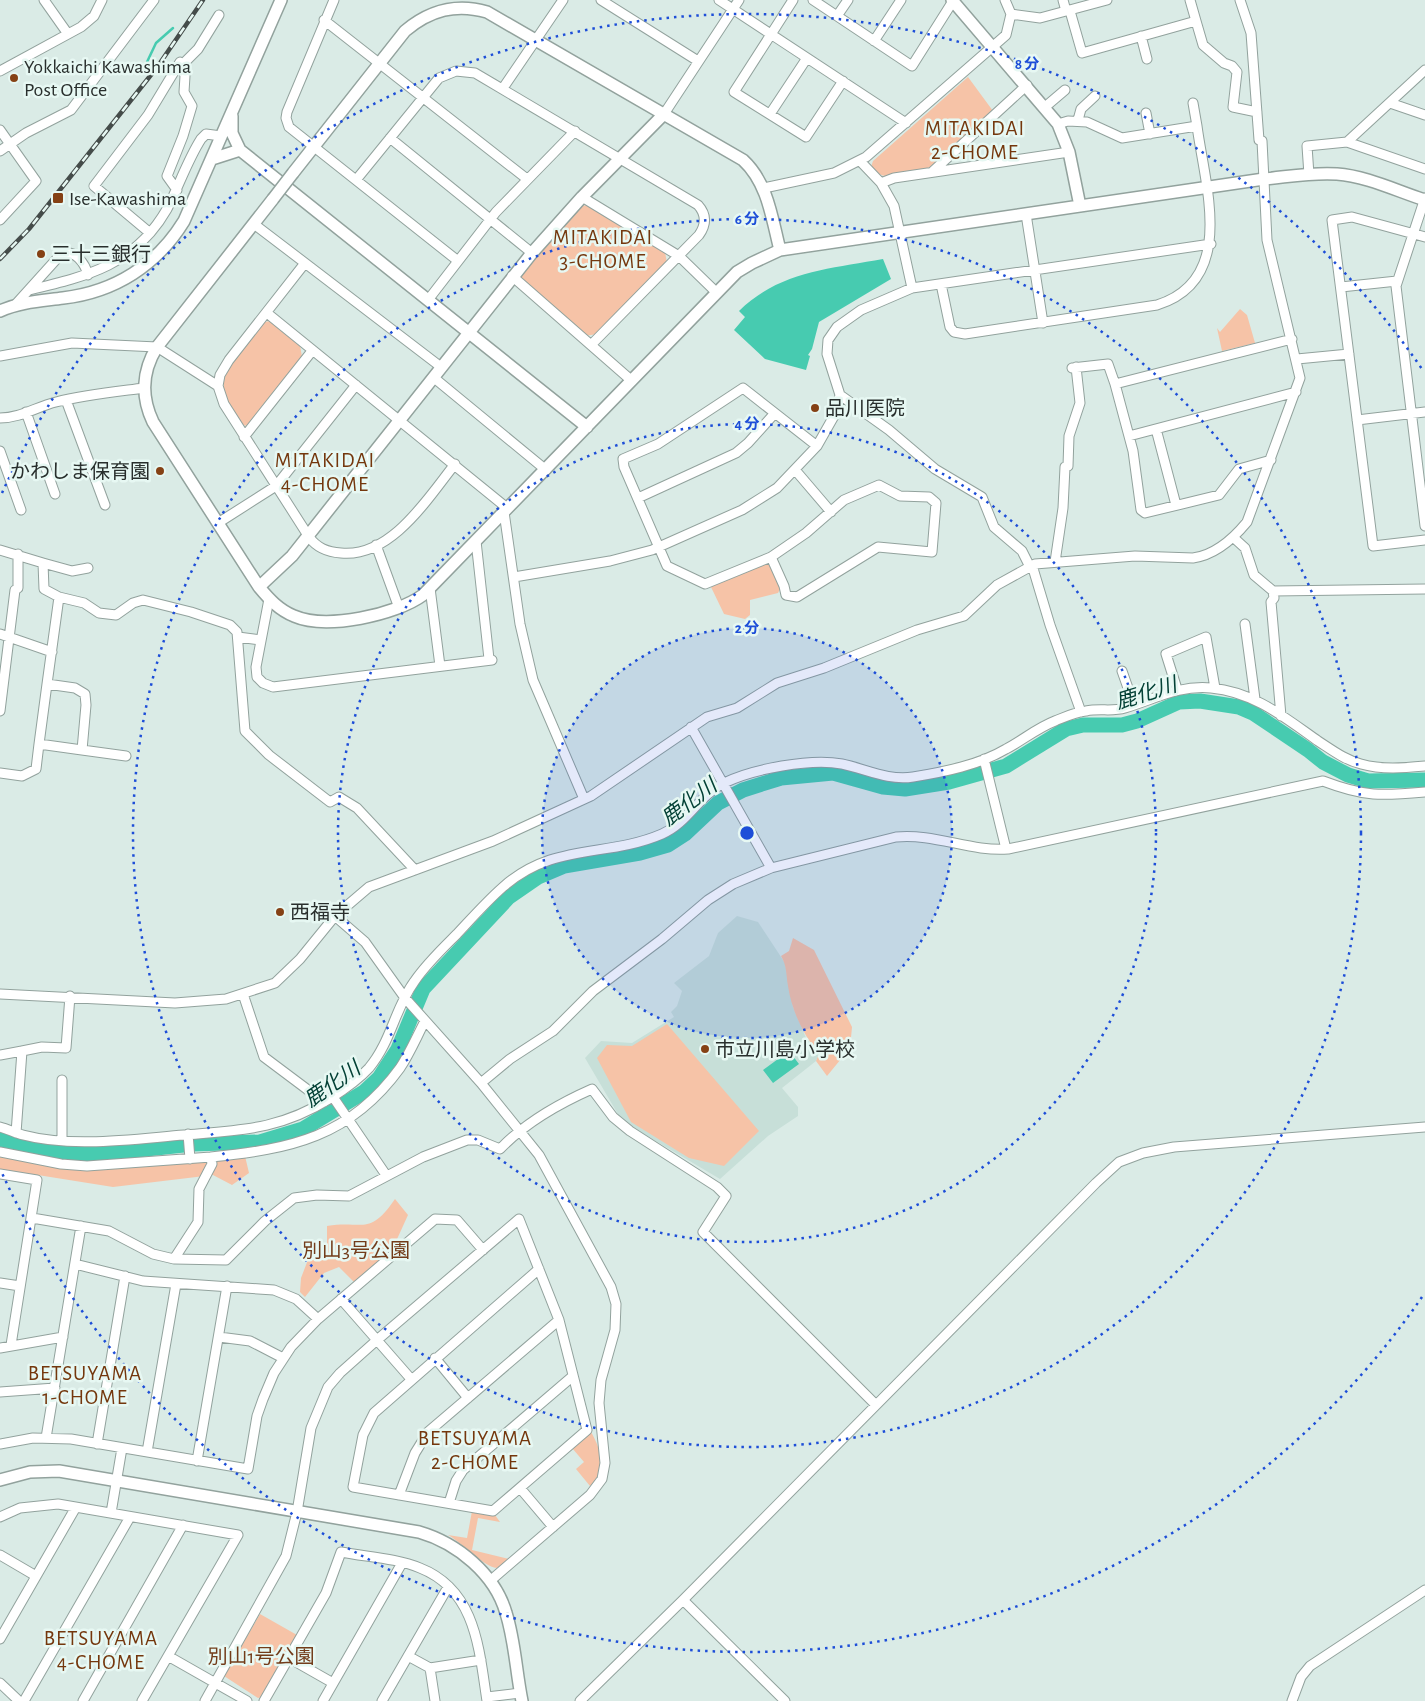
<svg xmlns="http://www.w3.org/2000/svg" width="1425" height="1701" viewBox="0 0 1425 1701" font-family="'Alegreya Sans','Noto Sans JP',sans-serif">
  <rect width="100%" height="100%" fill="#daebe6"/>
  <!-- built -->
  <path fill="#c7dfd8" d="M737,916L758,922L785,963L793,1007L806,1038L819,1054L816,1061L782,1088L798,1107V1116L768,1136L720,1179L622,1121L585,1058L601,1041L632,1043L674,1017L671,1012L677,1006L682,991L674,983L709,956L718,933Z"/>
  <!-- green -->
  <path fill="#f6c3a7" d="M968,77L993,111L930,167C922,171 894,177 885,176C879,175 875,171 871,167L873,161Z
    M588,205L665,252L667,263L597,334L585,336L522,281L521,274L581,206Z
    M1240,309L1247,315L1255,343L1222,351L1217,328L1220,332Z
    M270,321L300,345L302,357L248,426L242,425C235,414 225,403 224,391C220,366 251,340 265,322Z
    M765,563L770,564L781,587L778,593L750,600V615L745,619L724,614L711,587Z
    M793,938L814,950L852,1027L850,1048L827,1076L816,1061L819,1054C803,1034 792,1012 788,986C786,975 787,966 781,956L789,951Z
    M667,1024L759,1131L724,1166L689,1158L631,1122L597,1058L607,1045L632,1046Z
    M0,1155L48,1164L245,1156L249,1173L232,1185L213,1175L113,1187L0,1169Z
    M395,1199L408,1215L393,1248L354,1282L339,1267L324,1273L305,1297L300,1292L301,1278L311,1252L327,1243V1226C363,1220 369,1237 395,1199Z
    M591,1432C601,1449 607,1470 590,1486L576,1469L584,1462L572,1448Z
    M472,1511L495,1515L500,1522L478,1518L472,1550L509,1559L497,1568C482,1566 464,1544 448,1535L467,1538Z
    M260,1614L297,1635L262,1697L258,1698L224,1676Z"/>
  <!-- water -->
  <path fill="#47cbb0" d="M883,259L891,279L819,322L812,349L808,355L810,356L806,370L765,359L734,330L745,317L739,311C780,271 829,269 883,259Z
    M789,1051L799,1064L773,1083L763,1070Z"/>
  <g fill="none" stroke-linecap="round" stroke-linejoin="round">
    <!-- stream -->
    <path stroke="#47cbb0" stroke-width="2.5" d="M147,62L156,43L173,28"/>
    <!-- river -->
    <path stroke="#47cbb0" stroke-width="15" d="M0,1140L25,1147L62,1153L100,1154L193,1144L260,1142L303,1129L364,1092L379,1078L398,1049L423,989L509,897L538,877L564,866L640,853L668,845L685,834L718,803L743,790L781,778L833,773L883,787L905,789L949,782L1006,766L1066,729L1083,725H1122L1137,721L1179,702L1200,701L1239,707L1253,713L1308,750L1323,762L1348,775L1368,781L1425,780"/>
    <!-- street casing -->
    <g stroke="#92a29d" stroke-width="11">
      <path id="street" d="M44,0L68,34
        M334,0L287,112L286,118L289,127L458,261
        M601,0L698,61
        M719,0L906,123
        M793,0L734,92L806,137L843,81
        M813,0L912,66L953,1
        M1063,0L1066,11
        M1070,11L1082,53L1196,21L1190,0
        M1011,14L1040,18L1107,0
        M837,16L848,0
        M324,20L527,179
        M1196,21L1203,45L1224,63L1232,66L1237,72L1233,107L1257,112
        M1141,36L1147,59
        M874,41L901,0
        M181,66L198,49L219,15
        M0,71L81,27L94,16L102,0
        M503,88L563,0
        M1193,103L1197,126
        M1390,103L1425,115
        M1045,107L1065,90
        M1146,113L1150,134
        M664,114L739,0
        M770,114L807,58
        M1078,120L1081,109L1095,96
        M0,130L36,181L0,220
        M390,138L532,253
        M1347,142L1425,169
        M0,151L26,133L71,110L154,0
        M860,161L881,183L894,206L912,288
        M932,172L1027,85
        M1309,175L1307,146L1347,142L1425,70
        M356,180L439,78L456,71L475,73L698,205C707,215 706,225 699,235L591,345
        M881,183L894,178L1069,152
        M764,188L834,173L866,157L1006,35L1011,14L1005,0
        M582,197L679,256L717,293
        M1425,198L1396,286L1425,526
        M1026,214L1043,323
        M254,224L441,367
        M150,233L94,186L148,115L180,62L185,76L184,92L192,106L183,136L167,176L177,190
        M1425,237L1352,217L1332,220L1373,546L1425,540
        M512,276L632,381
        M941,284L950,327L954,332L965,334L1157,305C1237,280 1205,187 1197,126L1122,138L1087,122L1068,121L1058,124
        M1341,287L1397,281
        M29,290C88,276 135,265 167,209C179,186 187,161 201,139L206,134L221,136
        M428,300L496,212L575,131
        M16,304L62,253C75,250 85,263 88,275
        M267,313L507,508
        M0,356L72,343L157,347L218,386L224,404L309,537C317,548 327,552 341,553C391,558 428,498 455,464
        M1297,359L1349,354
        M1072,368L1108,364L1115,384
        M433,377L546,470
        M218,386L220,375L229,360L305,263
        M840,395L889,430L935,469L982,497L994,527L1022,551L1030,567
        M66,400L105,505
        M26,412L55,494
        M0,418C20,418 36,407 56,402C85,395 114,392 144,388
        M1357,420L1425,412
        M1156,429L1176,505
        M1129,436L1296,392
        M244,437L312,351
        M0,451L21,510
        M1271,460L1239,469L1219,495L1145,513L1141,510L1133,451L1115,384L1292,339
        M796,471L831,512
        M638,498L736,453L748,443L775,413
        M504,512L520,624L533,680L584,799
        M218,523L276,486L356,385
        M1234,538L1245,548L1254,575L1273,591L1425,589
        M476,541L489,659
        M376,545L399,608
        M0,550L43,563L44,589L59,597L84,603L99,613L116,615L133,603L143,600L191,612L230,625L237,632L245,731L269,755L330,802L339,797L357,808L415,870
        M771,557L784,586L786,595L797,597L878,547L932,552L936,503L929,497L900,496L879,485L844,500L806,533L771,557L705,584L667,566L624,467L623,459L658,444L743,388L817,446
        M1055,562L1063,508L1065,467L1068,466L1069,436L1080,403L1076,367
        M43,563L72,571L88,568
        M1032,565L1050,625L1081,712
        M514,577L610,561L652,550L742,510L777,488L817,446L834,416L840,395L827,354L828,340L837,327L861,310L912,288L1211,244
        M430,588L440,666
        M1273,591L1274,598L1271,602L1281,716
        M269,599L256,667L257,677L263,683L273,687L492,660
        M1245,624L1255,699
        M0,634L52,652
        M238,637L261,640
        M1122,671L1134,705
        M1177,689L1166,654L1206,637L1215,688
        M0,711L15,590L18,588V554
        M691,727L771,868
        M39,744L47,684
        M82,750L126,756
        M984,759L1006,849
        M0,773L22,776L36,769L39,744L82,750L86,705L85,694L75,688L47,684L59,597
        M335,916L365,942L405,998L481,1083L539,1155L611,1287L616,1304L615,1330L601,1380L599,1403L605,1463L602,1479L590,1495L490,1581
        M0,994L175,1003L226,999L275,983L300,959L335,916L369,887L493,841L591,796L707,717L737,708L777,683L824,668L917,630L964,616L997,585L1035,564L1135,556L1193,558C1215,555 1233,539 1247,522L1300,378L1267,240L1262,141L1259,140L1251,33L1240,0
        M243,994L264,1057L324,1102
        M0,1055L22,1051
        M62,1080V1139
        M481,1083L510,1059L553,1031L593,991L662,939L708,900L733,884L771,868L896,837C934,833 971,852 1008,849L1323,781C1365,797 1381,796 1425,792
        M333,1097L386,1175
        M0,1127C8,1129 15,1133 23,1135C72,1148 134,1139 184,1135C243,1130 279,1130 331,1098C345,1089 358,1080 369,1068C391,1042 395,1008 414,982C426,964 442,949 457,934C472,918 486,902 503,887C554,842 606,858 662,834C688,823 699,795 724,783C752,769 811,758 842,764C866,769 888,781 913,777C944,772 979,765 1006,749C1023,740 1037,728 1055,721C1065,717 1075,712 1086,711C1100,708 1112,712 1125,708C1155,699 1179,685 1211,688C1254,692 1284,717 1318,741C1332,750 1345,760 1361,764C1382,770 1404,768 1425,766
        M16,1133L22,1051L42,1047L66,1048L70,996
        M188,1134L190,1159
        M0,1152L61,1164L87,1166L211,1157L212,1164L199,1189L198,1222L174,1259
        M211,1157C291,1149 350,1137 400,1068C410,1053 417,1036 425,1021
        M0,1174L37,1180L11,1345
        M32,1218L109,1231L153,1254L174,1259L226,1260L265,1221L294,1198L317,1195L349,1196L423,1157L467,1140H478L500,1149C526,1122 558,1104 592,1089L613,1117L630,1131L717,1187L726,1196L703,1232L876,1405
        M75,1264L143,1281L274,1290L296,1299L318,1319
        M0,1283L20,1286
        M341,1299L411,1379
        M219,1337L250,1341L283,1358
        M0,1348L63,1337
        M435,1358L468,1398
        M0,1392L55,1388
        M46,1438L81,1226
        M0,1444L33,1438L71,1439L248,1469L257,1416L263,1399L274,1373L291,1347L318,1319L435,1219L457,1220L483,1250
        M97,1444L125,1276
        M147,1452L176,1284
        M197,1461L227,1286
        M520,1488L553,1527
        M399,1495L415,1453L428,1432L559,1320
        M449,1503L456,1481L463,1470L573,1376
        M111,1513L122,1448
        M0,1517L20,1508L58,1504L238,1535L142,1701
        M0,1555L36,1576
        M683,1600L785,1701
        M0,1639L76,1507
        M168,1656L247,1701
        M408,1656L430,1668L481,1660
        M289,1658L333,1683
        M430,1668L435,1701
        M0,1683L19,1701
        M487,1697L520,1693
        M24,1701L130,1517
        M83,1701L183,1525
        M205,1701L286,1556L297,1512L311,1428L328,1387L340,1373L377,1340L519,1219L559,1320L587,1430L493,1511L353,1487L363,1435L374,1413L539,1269
        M264,1701L326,1593L341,1552C366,1557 396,1558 420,1568C476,1590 479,1649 487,1701
        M323,1701L402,1563
        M382,1701L448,1587
        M580,1701L683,1600L1096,1183L1119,1162L1143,1153L1174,1147L1425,1127
        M1292,1701L1301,1677L1310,1666L1425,1590"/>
    </g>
    <!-- secondary casing -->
    <g stroke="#92a29d" stroke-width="14">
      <path id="secondary" d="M952,0L1058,124L1069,152L1080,206
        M232,116V133L240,150
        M212,159L240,150L587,427
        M293,173L405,31C430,10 456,3 487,12L743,160C768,183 772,219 780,250
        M273,199L157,347C142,371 141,397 153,422L259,587C269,599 279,610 294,616C326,630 396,615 423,595L737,272L752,263L780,250L1264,179C1287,177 1313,172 1337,174C1366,176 1397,191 1425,200
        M0,311C20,302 41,301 63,298C115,292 157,265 184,221L281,0
        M259,587L292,556L532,253L582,197L664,114
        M0,1480L30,1472L59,1471L419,1532C457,1543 495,1574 506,1613C515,1641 516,1672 522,1701"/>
    </g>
    <!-- street -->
    <use href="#street" stroke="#fff" stroke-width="9"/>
    <!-- secondary -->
    <use href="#secondary" stroke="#fff" stroke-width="11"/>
    <!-- rail casing -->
    <g stroke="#454c4a" stroke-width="4.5">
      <path id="rail" d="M0,259L29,229L158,66L203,0"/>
    </g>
    <!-- rail -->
    <use href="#rail" stroke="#e7f8f3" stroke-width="2.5" stroke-dasharray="8" stroke-linecap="butt"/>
    <!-- secondary-bridge casing -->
    <g stroke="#92a29d" stroke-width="14" stroke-linecap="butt">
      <path id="secondary-bridge" d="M273,199L293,173"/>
    </g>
    <!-- secondary-bridge -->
    <use href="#secondary-bridge" stroke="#fff" stroke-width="11"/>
  </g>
  <!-- distance rings -->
  <circle cx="747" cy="833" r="205" fill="#1d4ed8" fill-opacity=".12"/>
  <g fill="none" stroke="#1d4ed8" stroke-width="2.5" stroke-dasharray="2.5 5">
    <circle cx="747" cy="833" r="205"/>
    <circle cx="747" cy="833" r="409"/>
    <circle cx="747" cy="833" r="614"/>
    <path d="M1422 1297A819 819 0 0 1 2 1173M2 493A819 819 0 0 1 1422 369"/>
  </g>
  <!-- markers -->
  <g fill="#854115" stroke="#e7f8f3" stroke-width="2">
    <circle cx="14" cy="78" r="5"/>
    <rect x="52" y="192" width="12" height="12" rx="2.5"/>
    <circle cx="41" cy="254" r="5"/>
    <circle cx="815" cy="408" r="5"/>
    <circle cx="160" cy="471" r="5"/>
    <circle cx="280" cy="912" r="5"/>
    <circle cx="705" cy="1049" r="5"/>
  </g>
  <g text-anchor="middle" stroke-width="5" stroke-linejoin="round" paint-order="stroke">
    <!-- poi labels -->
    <g font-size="20" fill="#292f2d" stroke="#e7f8f3" text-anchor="start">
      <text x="24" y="73">Yokkaichi Kawashima<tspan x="24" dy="23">Post Office</tspan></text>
      <text x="69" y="205">Ise-Kawashima</text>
      <text x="51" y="261">三十三銀行</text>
      <text x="825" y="415">品川医院</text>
      <text x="150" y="478" text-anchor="end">かわしま保育園</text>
      <text x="290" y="919">西福寺</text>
      <text x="715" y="1056">市立川島小学校</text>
    </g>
    <!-- park labels -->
    <g font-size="20" fill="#733c1a" stroke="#e7f8f3">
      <text x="356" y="1257">別山3号公園</text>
      <text x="261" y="1663">別山1号公園</text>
    </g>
    <!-- neighbourhood labels -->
    <g font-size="21" letter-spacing="1" fill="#74370d" stroke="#e7f8f3">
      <text x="975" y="135">MITAKIDAI<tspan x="975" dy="24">2-CHOME</tspan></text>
      <text x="603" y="244">MITAKIDAI<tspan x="603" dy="24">3-CHOME</tspan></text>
      <text x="325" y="467">MITAKIDAI<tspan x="325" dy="24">4-CHOME</tspan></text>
      <text x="85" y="1380">BETSUYAMA<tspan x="85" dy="24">1-CHOME</tspan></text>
      <text x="475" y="1445">BETSUYAMA<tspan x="475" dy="24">2-CHOME</tspan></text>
      <text x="101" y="1645">BETSUYAMA<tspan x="101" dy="24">4-CHOME</tspan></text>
    </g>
    <!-- water labels -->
    <g font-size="21" font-style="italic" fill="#044136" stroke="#e7f8f3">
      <text transform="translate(1146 693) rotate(-17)" y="7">鹿化川</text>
      <text transform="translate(689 802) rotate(-37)" y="7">鹿化川</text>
      <text transform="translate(332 1084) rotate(-35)" y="7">鹿化川</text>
    </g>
  </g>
  <circle cx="747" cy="833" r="8" fill="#1d4ed8" stroke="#e7f8f3" stroke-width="2.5"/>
  <g font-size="15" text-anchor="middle" font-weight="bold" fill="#1d4ed8" stroke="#e7f8f3" stroke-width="5" stroke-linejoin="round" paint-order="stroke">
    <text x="1027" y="69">8 分</text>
    <text x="747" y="224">6 分</text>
    <text x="747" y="429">4 分</text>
    <text x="747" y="633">2 分</text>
  </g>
</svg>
